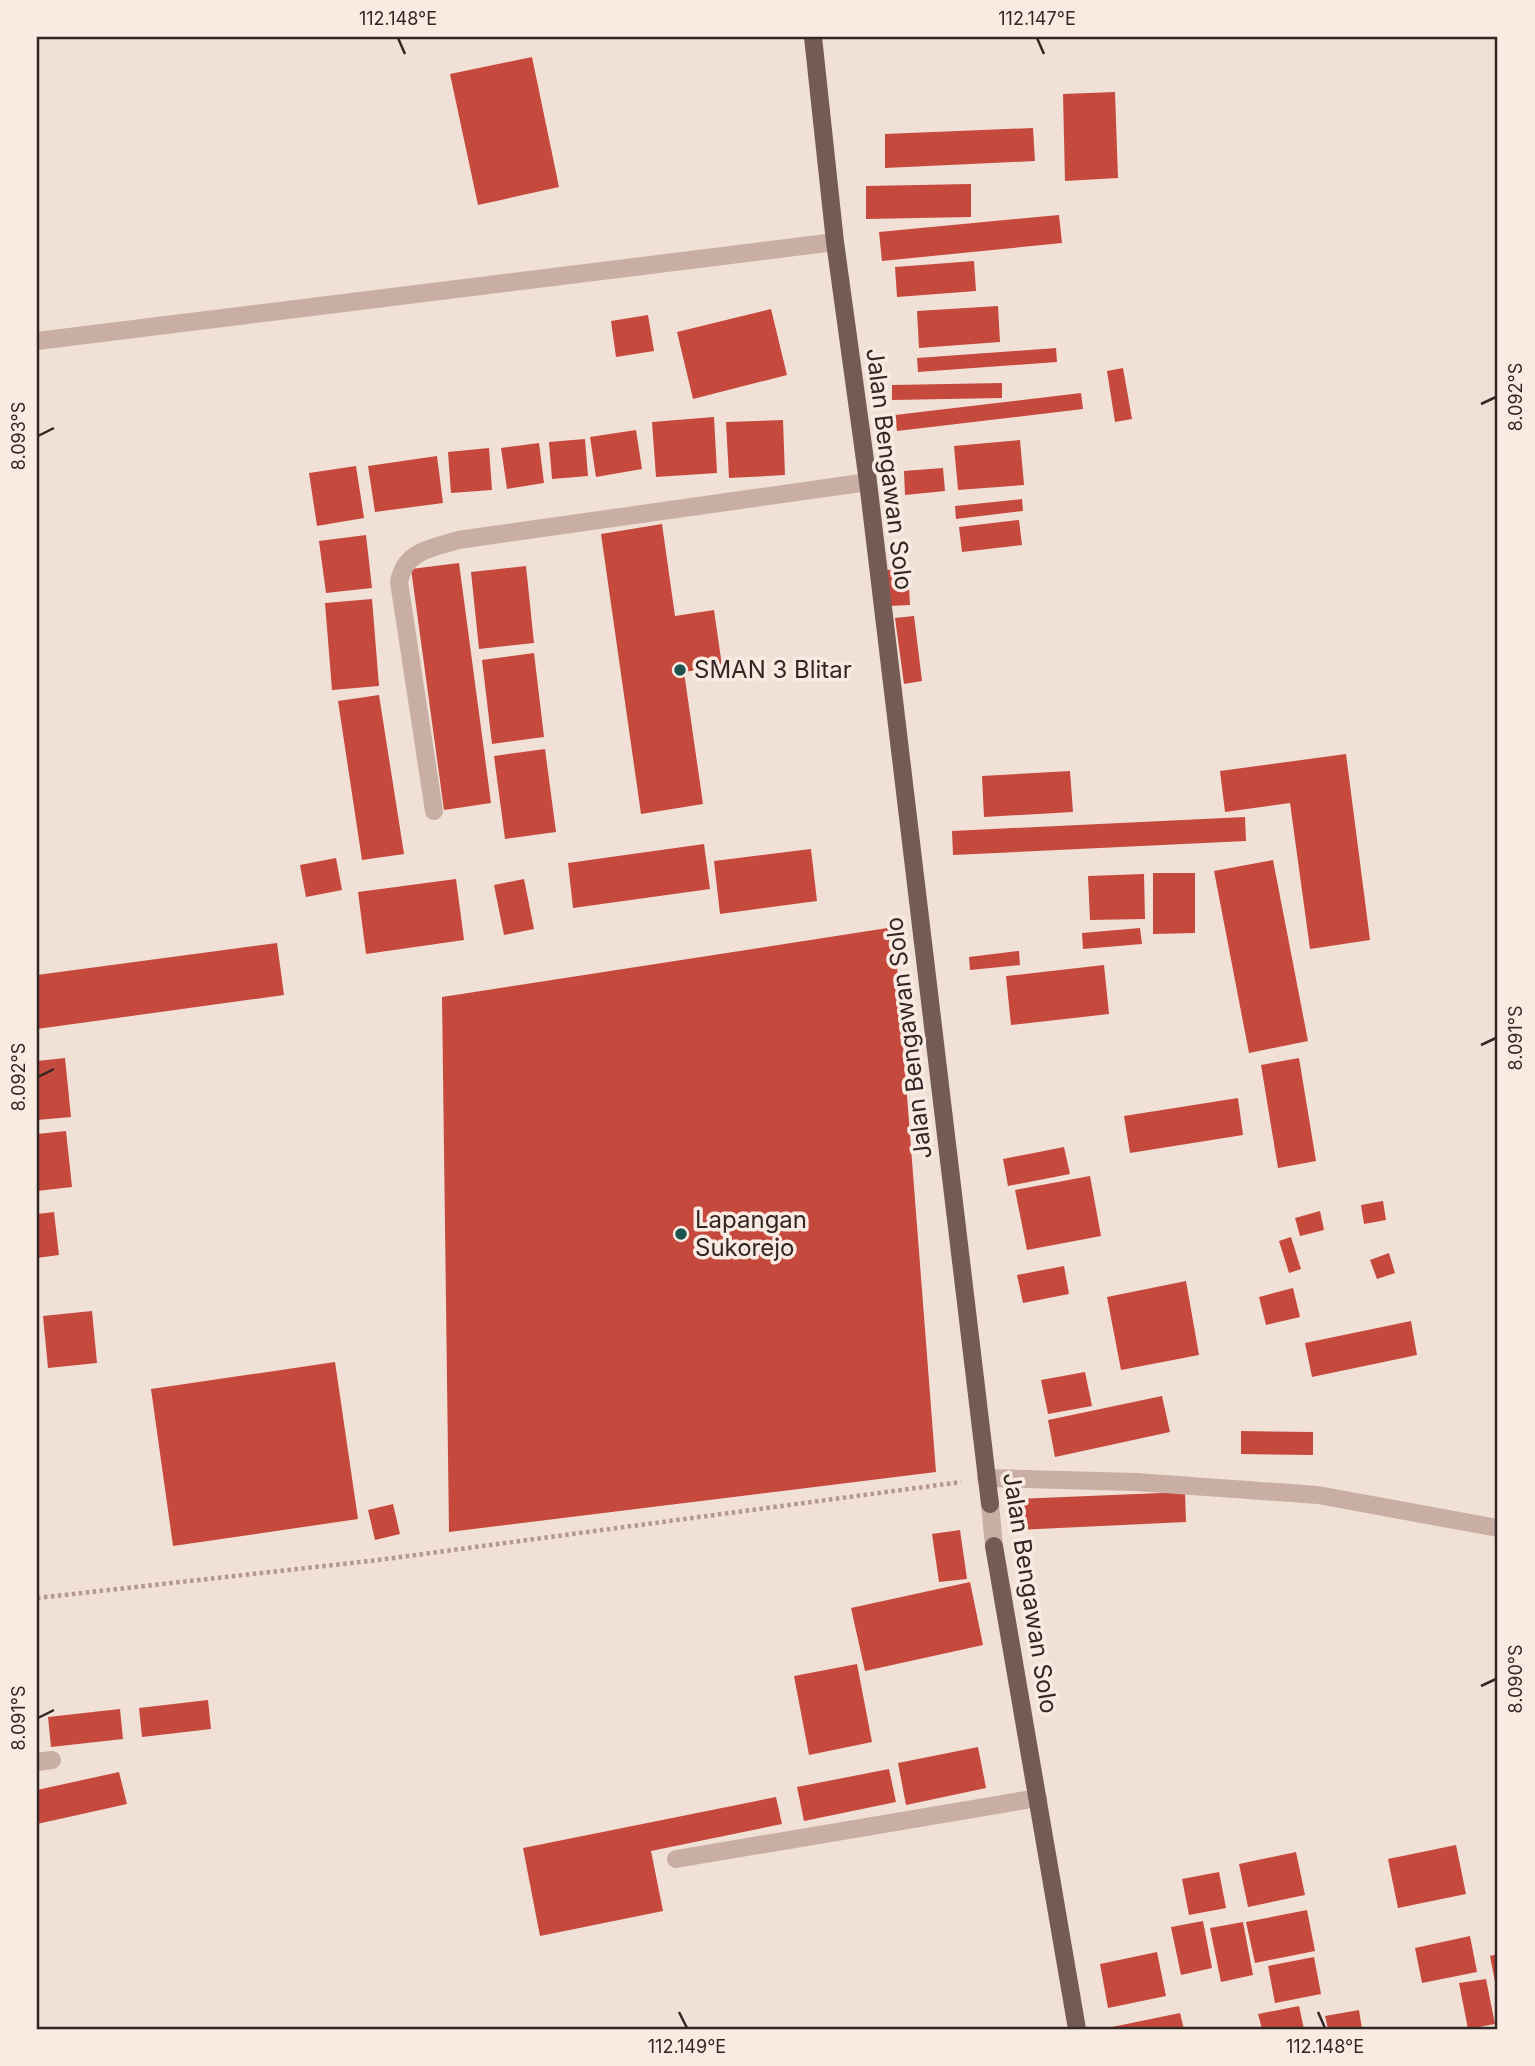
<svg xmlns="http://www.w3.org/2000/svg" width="1535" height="2066" viewBox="0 0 1535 2066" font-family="Inter,sans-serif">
  <rect width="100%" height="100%" fill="#f1e0d6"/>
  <!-- building -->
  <path fill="#c6493e" d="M532,57L559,187L478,205L450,74Z
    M1115,92L1118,178L1065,181L1063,94Z
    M1033,128L1035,161L885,168V134Z
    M971,184V217L866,219V186Z
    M1059,215L1062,243L882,261L879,232Z
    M974,261L976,291L897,297L895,267Z
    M998,306L1000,342L919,348L917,311Z
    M771,309L787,375L693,399L677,332Z
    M648,315L654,351L616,357L611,321Z
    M1056,348L1057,362L918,372L917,358Z
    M1123,368L1132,419L1115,422L1107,371Z
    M1002,383V398L892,400V385Z
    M1081,393L1083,409L897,431L895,415Z
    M714,417L717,473L656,477L652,422Z
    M783,420L785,475L729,478L726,422Z
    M636,430L642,469L596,477L590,437Z
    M585,439L588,476L552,479L549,442Z
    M1020,440L1024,485L958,490L954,446Z
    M539,443L544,483L507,489L501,448Z
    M489,448L492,490L451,493L448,452Z
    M437,456L443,503L375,512L368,466Z
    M356,466L364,518L317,526L309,473Z
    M943,468L945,491L905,495L904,471Z
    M1022,499L1023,511L956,519L955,506Z
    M1019,520L1022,545L962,552L959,527Z
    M662,524L675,616L714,610L722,666L684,672L703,804L641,814L601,534Z
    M366,535L372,588L326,593L319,541Z
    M459,563L491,803L444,810L411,569Z
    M526,566L534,643L479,649L471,572Z
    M908,569L910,605L889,606L887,570Z
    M372,599L379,686L332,690L325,603Z
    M914,616L922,681L904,684L895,618Z
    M534,653L544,737L492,744L482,660Z
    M379,695L404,854L362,860L338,701Z
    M545,749L556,832L505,839L494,756Z
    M1346,754L1370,940L1310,949L1290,803L1225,812L1220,771Z
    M1070,771L1073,812L984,817L982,776Z
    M1245,817L1246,841L953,855L952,831Z
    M704,844L710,889L573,908L568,863Z
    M811,849L817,901L720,914L714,861Z
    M336,858L342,890L306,897L300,865Z
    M1273,860L1308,1041L1249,1053L1214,871Z
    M1153,873H1195V933L1153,934Z
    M1144,874L1145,919L1090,920L1088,876Z
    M456,879L464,940L366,954L358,892Z
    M524,879L534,929L504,935L494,885Z
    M894,927L936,1472L449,1532L442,997Z
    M1140,928L1142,944L1083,949L1082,933Z
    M277,943L284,995L37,1029V975Z
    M1019,951L1020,965L970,970L969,957Z
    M1104,965L1109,1014L1011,1025L1006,976Z
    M65,1058L71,1117L37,1120V1061Z
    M1299,1058L1316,1161L1278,1168L1261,1065Z
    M1238,1098L1243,1135L1130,1153L1124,1116Z
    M66,1131L72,1187L37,1191V1134Z
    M1064,1147L1070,1174L1008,1186L1003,1159Z
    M1090,1176L1101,1236L1027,1250L1015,1190Z
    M1383,1201L1386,1220L1364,1224L1361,1205Z
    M1320,1211L1324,1230L1300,1236L1295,1218Z
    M54,1212L59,1255L37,1258V1214Z
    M1291,1237L1301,1269L1289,1273L1279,1241Z
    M1389,1253L1395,1273L1377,1279L1370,1260Z
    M1064,1266L1069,1294L1023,1303L1017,1275Z
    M1186,1281L1199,1355L1121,1370L1107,1297Z
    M1293,1288L1300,1317L1266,1325L1259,1297Z
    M92,1311L97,1363L48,1368L43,1316Z
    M1411,1321L1417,1355L1312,1377L1305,1343Z
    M335,1362L358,1519L173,1546L151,1389Z
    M1085,1372L1092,1406L1048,1414L1041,1380Z
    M1162,1396L1170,1432L1055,1457L1048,1420Z
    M1241,1431L1313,1432V1455L1241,1454Z
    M1185,1492L1186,1522L1017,1530L1015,1499Z
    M393,1504L400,1534L375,1540L368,1510Z
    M960,1530L967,1579L939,1582L932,1534Z
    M970,1582L983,1645L865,1671L851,1608Z
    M857,1664L872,1742L809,1755L794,1676Z
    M208,1700L211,1729L142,1737L139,1708Z
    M120,1709L123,1739L51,1747L48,1717Z
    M978,1747L986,1788L906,1805L898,1763Z
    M889,1769L896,1802L804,1821L797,1787Z
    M119,1772L127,1804L37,1824V1790Z
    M776,1797L782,1824L651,1851L663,1911L540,1936L523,1848Z
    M1456,1845L1466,1894L1398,1908L1388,1859Z
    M1296,1852L1305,1895L1248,1907L1239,1864Z
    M1219,1872L1226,1908L1189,1915L1182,1879Z
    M1307,1910L1315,1951L1255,1963L1246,1922Z
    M1203,1921L1212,1968L1181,1975L1171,1927Z
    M1243,1922L1253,1975L1221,1982L1210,1928Z
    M1470,1936L1477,1972L1422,1983L1415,1948Z
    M1157,1952L1166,1996L1108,2008L1100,1964Z
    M1498,1954V1992H1497L1490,1956Z
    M1314,1957L1321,1994L1275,2003L1268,1966Z
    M1486,1979L1495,2024L1468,2029L1459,1983Z
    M1299,2006L1304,2029H1262L1258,2014Z
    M1359,2010L1362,2029H1328L1325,2016Z
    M1180,2013L1184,2029H1112V2027Z"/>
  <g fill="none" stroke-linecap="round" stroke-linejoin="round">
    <!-- path -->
    <path stroke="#b4978d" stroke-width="4.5" stroke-dasharray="3.5 3.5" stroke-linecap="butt" d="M37,1598L378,1560L961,1482"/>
    <!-- minor -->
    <path stroke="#c8aea3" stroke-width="18" d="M37,341L835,242
      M434,811L399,582C405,550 431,549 458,540L868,482
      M986,1478L1136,1482L1318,1495L1498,1528
      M990,1504L994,1546
      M37,1762L52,1760
      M676,1859L1038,1798"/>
    <!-- major -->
    <path stroke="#755b56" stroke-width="18" d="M813,37L835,242L868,482L990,1504
      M994,1546L1077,2029"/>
  </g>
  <!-- ticks -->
  <path fill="none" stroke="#332725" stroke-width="2.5" d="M398,38L405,54M1037,38L1044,54M1481,404L1496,397M38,436L54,428M1481,1045L1496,1038M38,1077L54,1069M1481,1686L1496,1679M38,1718L54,1710M679,2012L687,2028M1318,2012L1325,2028"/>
  <!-- markers -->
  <g fill="#1b544f" stroke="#f9ebe2" stroke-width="2.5">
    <circle cx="680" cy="670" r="7"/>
    <circle cx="681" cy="1234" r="7"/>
  </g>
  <g text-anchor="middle" stroke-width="7" stroke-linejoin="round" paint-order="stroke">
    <!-- street labels -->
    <g font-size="24" fill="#332725" stroke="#f9ebe2">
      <text transform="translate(889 469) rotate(83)" y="8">Jalan Bengawan Solo</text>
      <text transform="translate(909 1038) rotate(-97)" y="8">Jalan Bengawan Solo</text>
      <text transform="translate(1030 1593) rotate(81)" y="8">Jalan Bengawan Solo</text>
    </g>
    <!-- poi labels -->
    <g font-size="24" fill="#332725" stroke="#f9ebe2" text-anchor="start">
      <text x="694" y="678">SMAN 3 Blitar</text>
      <text x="695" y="1228">Lapangan<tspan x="695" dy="28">Sukorejo</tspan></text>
    </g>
  </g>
  <!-- border -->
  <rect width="1535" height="2066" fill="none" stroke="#f9ebe2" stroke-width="77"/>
  <rect x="38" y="38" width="1458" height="1990" fill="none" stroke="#332725" stroke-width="2.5"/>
  <g font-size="18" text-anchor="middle" fill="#332725">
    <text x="398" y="25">112.148°E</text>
    <text x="1037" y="25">112.147°E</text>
    <text transform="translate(1516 397) rotate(-90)" y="6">8.092°S</text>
    <text transform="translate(19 436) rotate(-90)" y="6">8.093°S</text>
    <text transform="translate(1516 1038) rotate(-90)" y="6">8.091°S</text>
    <text transform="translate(19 1077) rotate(-90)" y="6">8.092°S</text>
    <text transform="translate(1516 1679) rotate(-90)" y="6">8.090°S</text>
    <text transform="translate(19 1718) rotate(-90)" y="6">8.091°S</text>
    <text x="687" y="2053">112.149°E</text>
    <text x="1325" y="2053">112.148°E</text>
  </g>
</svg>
